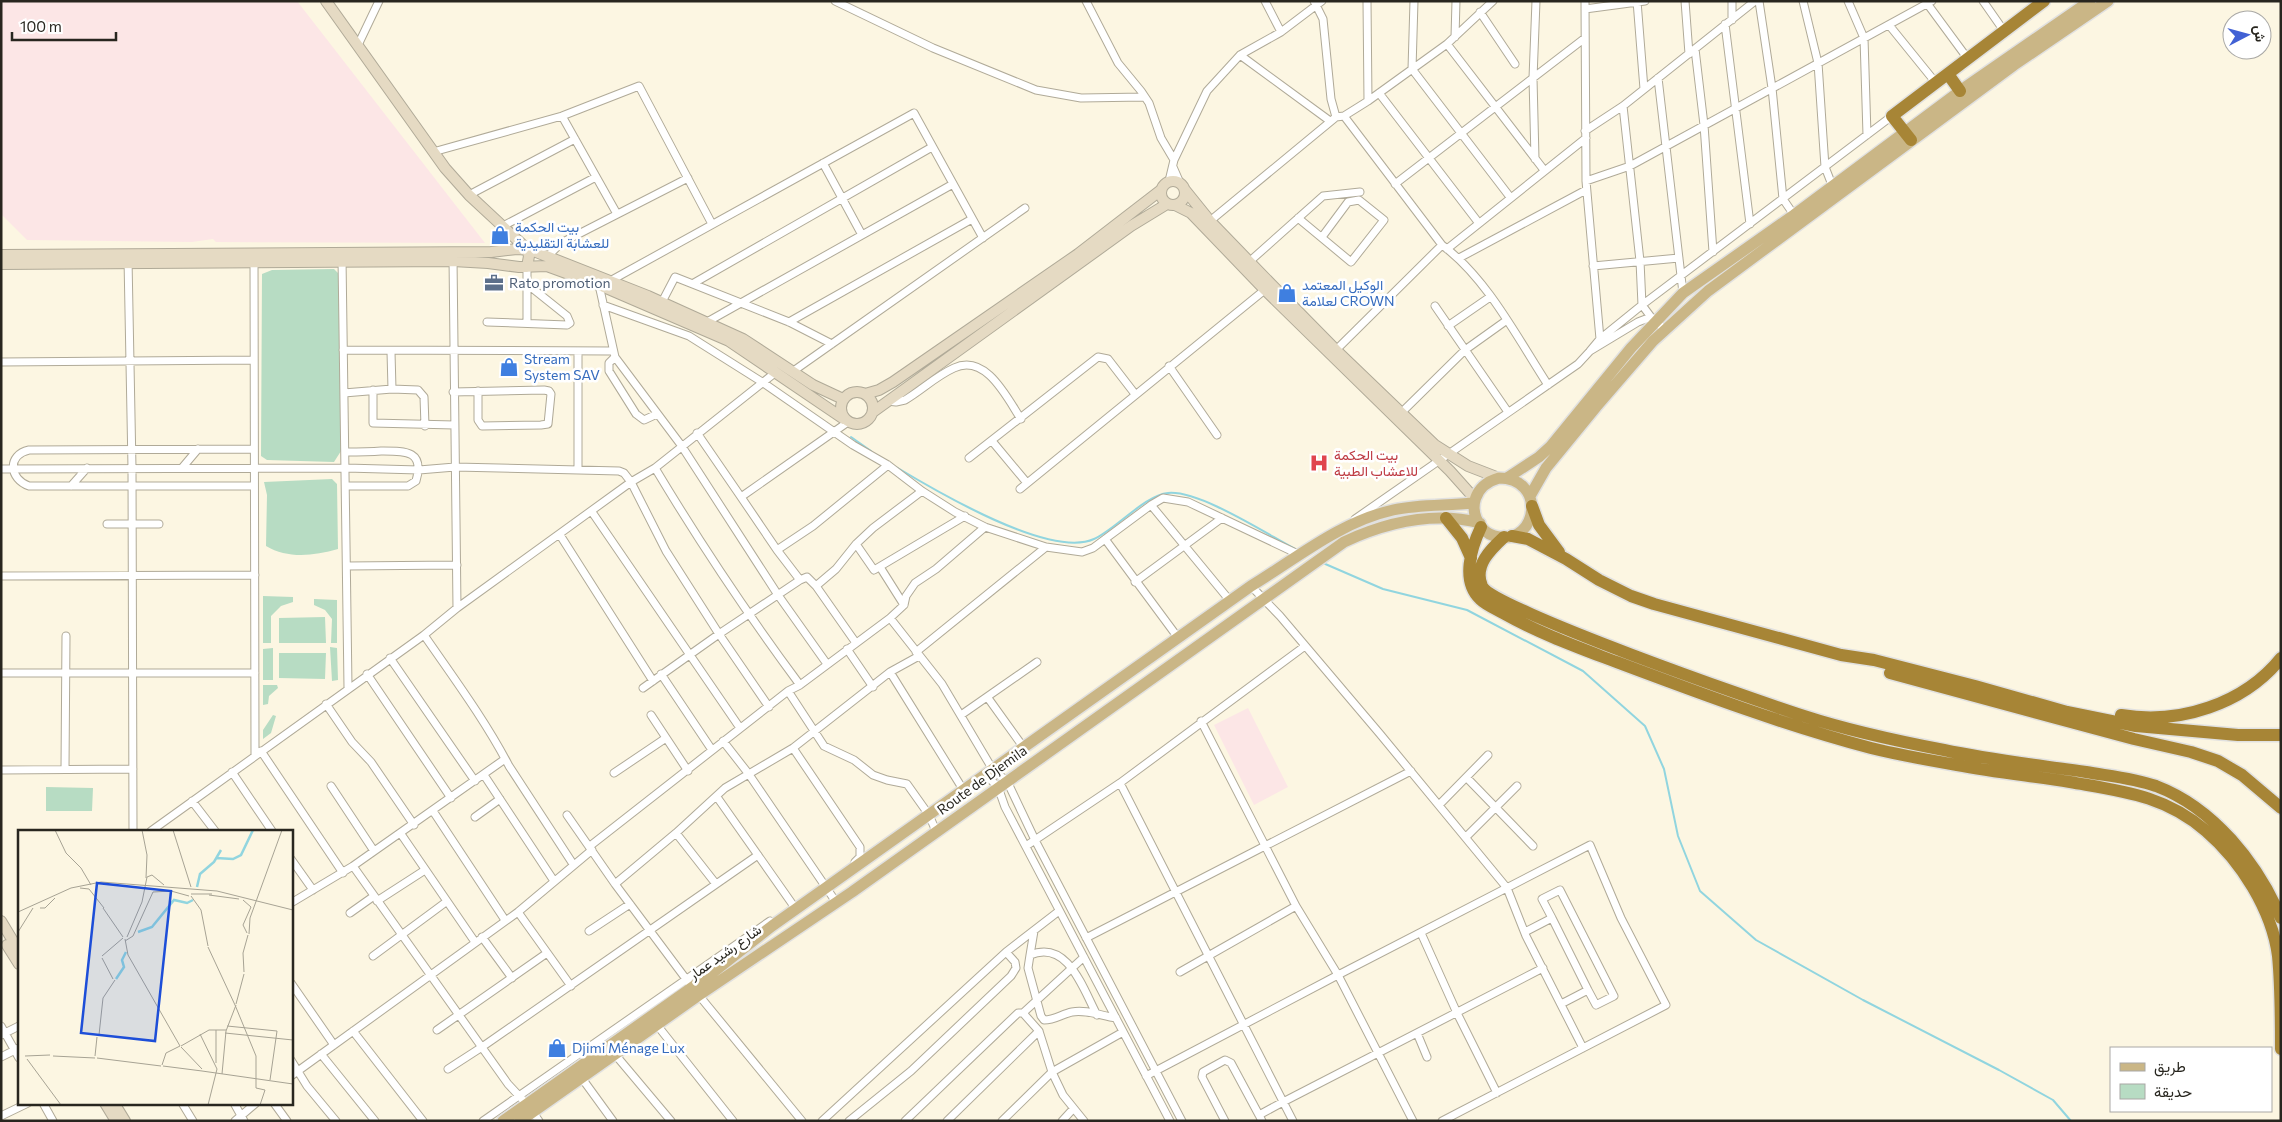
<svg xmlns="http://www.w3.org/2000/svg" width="2282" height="1122" viewBox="0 0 2282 1122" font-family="Commissioner,Vazirmatn,sans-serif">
  <rect width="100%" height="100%" fill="#fcf6e2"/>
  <!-- education -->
  <path fill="#fce6e6" d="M1,1H297L485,243L216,242L213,239L192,242L27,240L1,214Z
    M1248,708L1288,787L1254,805L1214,725Z"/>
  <!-- green -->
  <path fill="#b7dcc3" d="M334,269L340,275L341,451L334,462L267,460L261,456L262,274L272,270Z
    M332,479L337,484L338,549C313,556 288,559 266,546L267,495L264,482Z
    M263,596L293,597V602L281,606L271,616V643H263Z
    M314,599L337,600V643H331L332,619L325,610L314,605Z
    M325,617L326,643H279V618Z
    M330,647L337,648L338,680L332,681Z
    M273,648V680H263V649Z
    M279,653H326L325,679L279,678Z
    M263,685H277L278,688L269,696L268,704L263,705Z
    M273,715L276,716L271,733L263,739V730Z
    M46,787L93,788L92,811H46Z"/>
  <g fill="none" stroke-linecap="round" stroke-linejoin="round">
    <!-- stream -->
    <path stroke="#91d5df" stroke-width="2" d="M851,437L871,451
      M896,467C936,491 1050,559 1094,539C1115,530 1145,495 1168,493C1200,490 1268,535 1299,551
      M1323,563L1383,589L1467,610L1583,671L1645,726L1664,769L1678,836L1700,891L1756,940L1863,1000L1999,1070L2053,1100L2071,1121"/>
    <!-- street casing -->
    <g stroke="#b0aa98" stroke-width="9">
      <path id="street" d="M835,1L933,48L1036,90L1081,98L1144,97
        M1086,1L1118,63L1141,91L1149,103L1161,138L1174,160
        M1265,1L1281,32
        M1314,1L1323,19L1331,99L1336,117L1344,116L1368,101L1447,44L1493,1
        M1367,1L1368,101
        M1414,1L1412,69L1510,197
        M1585,1L1586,181L1600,339
        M1637,1L1644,89
        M1685,1L1689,54
        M1732,1V20
        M1759,1L1772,88L1783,199L1794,215
        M1803,1L1818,63L1825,167L1834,190
        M1848,1L1864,38L1867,135
        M1983,1L2004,31
        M1926,2L1968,59
        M1585,9L1645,1
        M1480,12L1515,64
        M1725,24L1750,224
        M1889,25L1936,83
        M1455,37L1456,1
        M1447,44L1544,170
        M358,45L379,1
        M1695,49L1704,125L1713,252
        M1240,55L1330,121
        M1658,78L1683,293
        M1379,93L1478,222
        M1623,106L1640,261L1642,305L1651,317L1665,330
        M562,116L617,214
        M1344,116L1442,245C1487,278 1518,339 1548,385
        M1585,131L1623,106L1755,1
        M433,152L562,116L639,86L712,224
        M1535,159L1533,78L1536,1
        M823,163L862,235
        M1173,167L1180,183
        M1169,181L1174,160L1207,91L1240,55L1281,32L1322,1
        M1586,181L1630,166L1932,1
        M1395,184L1585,38
        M469,195L575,139
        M1298,218L1351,262L1384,220L1359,200L1348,202L1322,237
        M1210,221L1336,117
        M503,226L596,177
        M1447,249L1586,138
        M548,256L561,243L688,178
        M254,258L255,755
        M342,258L348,687
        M453,258L457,608
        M1459,258L1586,190
        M128,259L132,468L133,831
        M1249,262L1323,196L1360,192
        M1593,266L1679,258
        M610,281L914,113L983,238
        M694,283L932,147
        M599,285L615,357L681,445L778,595L827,664
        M662,302L675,277L789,322L832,344
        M603,305L689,336L762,382L853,445L888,465L922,491L955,512L985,527L1046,547
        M1435,306L1508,412
        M487,322L567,325L570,323L567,316L527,284
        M707,322L953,184
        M789,322L972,219
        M527,323V267
        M1448,326L1490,297
        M343,350L612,351
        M1336,350L1442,245
        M1590,351L1600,339L1642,305L1892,116
        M391,352L392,389
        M615,357L609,363V371L636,414L644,420L657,414
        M1,362L254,360
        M1169,366L1217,435
        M776,372L655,468L631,482L666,551L719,634L800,580L777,550L813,526L888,465
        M792,372L1025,208
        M373,390V423L454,425
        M453,392L544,390L549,391L551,394L548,424L541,425L482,426L478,420V391
        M344,393L392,389L418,390L424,397L425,426
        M887,401L896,402L905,400C922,390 936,376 954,368C986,353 1007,398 1021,419
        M1401,413L1465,350L1507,320
        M697,433L741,497L848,422
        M992,441L1027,483
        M254,449L29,450C7,455 9,479 29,486H254
        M345,452C357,452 369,452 381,451C405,451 425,450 416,481L408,486H346
        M969,458L1098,357L1108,359L1135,394
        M182,468L198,449
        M655,468C700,543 748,615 800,685
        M1,469L346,468L419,470L455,467L619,471L624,473L631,482L457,608L424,635L151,831
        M578,469V351
        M71,486L87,468
        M1020,489L1267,288
        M741,497L777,550
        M1151,505L1231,602
        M592,512L740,728
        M1355,519L1578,364L1590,351L1638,322L1651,317
        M107,524H159
        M560,535L653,681
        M1105,539L1179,639
        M856,544L874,570L965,516
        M347,566L457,565
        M880,567L904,605
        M1,576L255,575
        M800,580L807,577L816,586
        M1135,582L1222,518
        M1251,586L1280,616L1380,734L1507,888L1526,936L1583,1048
        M890,618L942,684L993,770L1007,781L1035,840L1182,1121
        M424,635C453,677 485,720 509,766L573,864
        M856,643L816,586L836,569L856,544L873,528L922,491
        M847,649L873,687
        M916,652L1046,547L1082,552L1093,548L1151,505L1163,498L1188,502L1300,555
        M390,658L475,781
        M890,672L964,791
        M1,673H255
        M367,674L451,798
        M661,674L712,750
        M643,688L719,634L769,707
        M788,691L824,746L854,760L873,775L887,780L907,784L929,815L936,831
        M988,698L1024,748
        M326,704L352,742L371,762L414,825
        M651,715L688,771
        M961,715L1037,662
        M723,741L748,773L836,902
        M793,748L860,847V857L855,862
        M261,751L343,873
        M65,769L66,636
        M1,770L133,769
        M232,772L272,831
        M614,773L666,738
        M484,775L554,881
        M986,775L998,787L1005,807L1170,1121
        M1467,778L1533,846
        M1120,783L1293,1121
        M331,786L374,851
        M717,797L793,905
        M192,801L215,831
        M1439,805L1488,755
        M433,811L505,920
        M567,815L615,884L689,983
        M475,817L500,799
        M676,833L725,788L793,748L890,672L919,656
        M401,834L475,942
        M1466,837L1517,786
        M590,846L788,691L800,685L890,618L904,605L906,596L915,583L936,569L985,527
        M1026,846L1120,783L1305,646
        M291,859L313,890
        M353,866L508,1084L522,1099
        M615,884L676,833L716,884
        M377,901L425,870
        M291,903L353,866L505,759
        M518,912L571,986
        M350,913L374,896
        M1552,918L1542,899L1560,890L1614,996L1596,1005L1588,990
        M589,931L630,904
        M1034,931L1030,955C1068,939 1083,989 1097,1015
        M1525,932L1552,918L1588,990L1561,1004
        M1421,933L1457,1013L1497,1093
        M482,937L512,978
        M1086,938L1411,771
        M1030,955L1028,968L1041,1016L1044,1020C1055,1020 1062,1014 1072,1012C1086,1009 1102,1016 1116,1018
        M373,956L446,902
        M1180,972L1296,906
        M291,983L334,1045
        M697,993L802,1121
        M1023,1013L1084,957
        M657,1025L733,1121
        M1,1026L19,1058
        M437,1030L547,953
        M353,1031L423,1121
        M1039,1031L1052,1072L1123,1032
        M1417,1033L1427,1057
        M1,1035L19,1026
        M613,1052L671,1121
        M321,1054L375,1121
        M1,1057L19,1048
        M291,1060L307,1086L336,1121
        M448,1069L482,1047L758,855
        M291,1076L518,912L592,850
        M1146,1076L1338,975L1296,906L1201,721
        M581,1077L613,1121
        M43,1103L53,1121
        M182,1103L193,1121
        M234,1103L244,1121
        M274,1103L287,1121
        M532,1111L539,1121
        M1,1116L28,1103
        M235,1121L256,1103
        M483,1121L770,921
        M822,1121L1006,952L1059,911
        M849,1121L911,1071L1011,976L1016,968L1015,962L1006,952
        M905,1121L1018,1013H1023L1039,1031L947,1121
        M1002,1121L1052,1072L1063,1095L1084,1121
        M1062,1121L1073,1109
        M1225,1121L1202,1077L1203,1072L1225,1060L1231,1063L1259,1115
        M1262,1121L1259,1115L1283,1102L1543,968
        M1413,1121L1338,975L1590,845L1621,918L1666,1005L1442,1121"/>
    </g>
    <!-- secondary casing -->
    <g stroke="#b0aa98" stroke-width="12">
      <path id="secondary" d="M326,1L445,168L469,195L527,249L529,256L527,267
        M1161 193a12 12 0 1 1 24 0a12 12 0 1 1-24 0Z
        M1185,190L1210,221L1271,284L1336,350L1435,445L1468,466L1499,478
        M1175,205L1191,213L1265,290L1450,471L1475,499
        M1,255L491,252L517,249L531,250L648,296L743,339L813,385L843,399
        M1,264L453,261L488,263L519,267L547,266L599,285L729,341L844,419
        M841 408a16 16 0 1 1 32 0a16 16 0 1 1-32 0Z
        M865,394L879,390L893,382L1078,254L1161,190
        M873,412L1131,226L1167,204
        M1,921L19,951
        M7,945L19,964
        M105,1103L116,1121
        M114,1103L125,1121"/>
    </g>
    <!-- primary casing -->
    <g stroke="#e1e1e0" stroke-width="14">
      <path id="primary" d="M1499,478C1546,478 1539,543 1499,537C1493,536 1486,533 1482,528C1467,509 1474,485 1499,478Z
        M1507,478L1539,457L1551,446L1631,348L1683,293L1794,215L1967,86L2090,1
        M1530,496L1546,468L1596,407L1653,341L1708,291L2014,65L2108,1
        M503,1121L711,974L772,926L1251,586C1297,558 1340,522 1393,510C1420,504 1447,506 1473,503
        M520,1121L699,995L852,892L1344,542C1387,522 1433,511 1480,523"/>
    </g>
    <!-- highway casing -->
    <g stroke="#e1e1e0" stroke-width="15">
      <path id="highway" d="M1948,74L1960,91
        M1911,140L1892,116L2044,1
        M1532,506L1539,525L1559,552
        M1446,518L1462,538L1471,558
        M1481,527C1471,548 1461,581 1480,599C1486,605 1496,609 1503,613C1535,631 1569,644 1603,657C1691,690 1780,724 1871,748C1899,755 1928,760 1957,765C1994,772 2032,776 2070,782C2121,791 2165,795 2206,831C2241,861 2272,910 2278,956C2281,987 2281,1018 2281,1049
        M1512,536L1528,539L1566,559L1599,580L1631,596L1654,604L1841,655L1874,660L1975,686L2067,712L2136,726L2238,735H2281
        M1504,537C1491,549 1473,566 1482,586C1493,609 1763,703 1804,716C1850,731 1897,741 1944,750C1991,760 2038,765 2086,772C2109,776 2133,778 2156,786C2214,808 2257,863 2281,918
        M1890,673L2134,739L2191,752L2218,761L2242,775L2281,808
        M2121,715C2179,725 2244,704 2281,658"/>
    </g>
    <!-- street -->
    <use href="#street" stroke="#fff" stroke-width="7"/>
    <!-- secondary -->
    <use href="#secondary" stroke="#e5dac3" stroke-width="10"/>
    <!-- primary -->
    <use href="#primary" stroke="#cab686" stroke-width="11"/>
    <!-- highway -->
    <use href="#highway" stroke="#a78536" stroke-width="12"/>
  </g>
  <!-- icons -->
  <defs>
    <g id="shop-bare" transform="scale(1.5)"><path d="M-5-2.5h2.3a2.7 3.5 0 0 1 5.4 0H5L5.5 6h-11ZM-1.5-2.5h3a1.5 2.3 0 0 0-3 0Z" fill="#3f7fe0" stroke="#fff" stroke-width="2.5" paint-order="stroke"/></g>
    <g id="office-bare" transform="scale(1.5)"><path d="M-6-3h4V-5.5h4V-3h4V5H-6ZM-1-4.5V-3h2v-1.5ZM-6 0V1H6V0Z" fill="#5c6f8a" stroke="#fff" stroke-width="2.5" paint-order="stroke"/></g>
    <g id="hospital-bare" transform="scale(1.5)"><path d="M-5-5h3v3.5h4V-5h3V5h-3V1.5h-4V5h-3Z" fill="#e0444e" stroke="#fff" stroke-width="2.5" paint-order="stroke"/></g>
  </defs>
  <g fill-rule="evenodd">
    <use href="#shop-bare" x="500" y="235"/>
    <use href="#office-bare" x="494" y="283"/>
    <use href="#shop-bare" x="1287" y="293"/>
    <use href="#shop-bare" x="509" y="367"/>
    <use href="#hospital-bare" x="1319" y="463"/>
    <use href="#shop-bare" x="557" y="1048"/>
  </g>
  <g text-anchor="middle" stroke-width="5" stroke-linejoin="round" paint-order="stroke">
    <!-- shop labels -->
    <g font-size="14" fill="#366cbe" stroke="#fff" text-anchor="start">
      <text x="515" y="232">بيت الحكمة<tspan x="515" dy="16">للعشابة التقليدية</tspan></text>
      <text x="1302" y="290">الوكيل المعتمد<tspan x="1302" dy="16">لعلامة CROWN</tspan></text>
      <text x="524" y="364">Stream<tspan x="524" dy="16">System SAV</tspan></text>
      <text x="572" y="1053">Djimi Ménage Lux</text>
    </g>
    <!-- service labels -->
    <g font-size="14" fill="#4e5e75" stroke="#fff" text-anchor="start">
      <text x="509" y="288">Rato promotion</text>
    </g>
    <!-- health labels -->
    <g font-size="14" fill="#be3a42" stroke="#fff" text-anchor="start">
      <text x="1334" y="460">بيت الحكمة<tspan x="1334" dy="16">للاعشاب الطبية</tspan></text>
    </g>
    <!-- street labels -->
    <g font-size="14" fill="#28261f" stroke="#fff">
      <text transform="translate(982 780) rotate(-36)" y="5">Route de Djemila</text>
      <text transform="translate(725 952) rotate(-35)" y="5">شارع رشيد عمار</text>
    </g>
  </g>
  <!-- overview -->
  <g transform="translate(18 830)">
    <rect width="275" height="275" fill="#fcf6e2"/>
    <path fill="none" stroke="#91d5df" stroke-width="2.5" d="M198,28L215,29L223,25L235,0M179,57L182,44L196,32L203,20M120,102L134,97L156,70L169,73L175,70M98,149L106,137L104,130L108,122"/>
    <path fill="none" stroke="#a7a394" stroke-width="1" d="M37,0L48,23L63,38L73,55M124,0L129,25L128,48M155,0L173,57M62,58L71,59L86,78M173,64H194M191,65L221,69M173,66L183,80L190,116M225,70L233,77L225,95L229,103M22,78H27L37,68M85,78L105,107M0,82L53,58L83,52L199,61L275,80M0,102L15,78M231,104L232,88L264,0M109,107L124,72L129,47L134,45L146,55M107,109L110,125L162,216M107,111L115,106L135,62L153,61L171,66M190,117L217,175M84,126L105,108M84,128L95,149M226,142L225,123L230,105M218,174L226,144M217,175L238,226V258L247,260L242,275M209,196L259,201L252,250M198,200V233M207,203L275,210M182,204L199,239L190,275M81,205L85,168L97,150M163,216L191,200H208M163,217L184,239M7,226L32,225M35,226L77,228M77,226L79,207M79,228L143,236M9,229L43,275M144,235L148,223L162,216M145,236L184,241M184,241L275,254M204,244L208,201L218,175"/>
    <path fill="#1d4ed8" fill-opacity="0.15" stroke="#1d4ed8" stroke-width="2.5" d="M79,53L153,61L137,211L63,203Z"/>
    <rect width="275" height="275" fill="none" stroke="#28261f" stroke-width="2.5"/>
  </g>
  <!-- border -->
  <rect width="2282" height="1122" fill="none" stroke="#28261f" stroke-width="5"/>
  <!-- legend -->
  <rect x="2110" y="1047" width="162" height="65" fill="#ffffff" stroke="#a9a8a5"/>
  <rect x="2120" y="1063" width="25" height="8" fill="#cab686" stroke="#a9a8a5"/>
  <text x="2154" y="1072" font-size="15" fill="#28261f">طريق</text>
  <rect x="2120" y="1084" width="25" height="15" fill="#b7dcc3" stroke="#a9a8a5"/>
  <text x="2154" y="1097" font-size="15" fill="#28261f">حديقة</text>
  <!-- north arrow -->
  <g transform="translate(2247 35) rotate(84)"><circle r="24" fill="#ffffff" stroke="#a9a8a5"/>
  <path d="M0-4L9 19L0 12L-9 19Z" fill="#4161d4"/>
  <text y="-8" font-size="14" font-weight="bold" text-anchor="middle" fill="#28261f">ش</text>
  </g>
  <!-- scale -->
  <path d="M12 32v8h104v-8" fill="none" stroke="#28261f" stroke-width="2.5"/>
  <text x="20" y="32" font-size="15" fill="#28261f" stroke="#ffffff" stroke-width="4" paint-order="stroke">100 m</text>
</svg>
